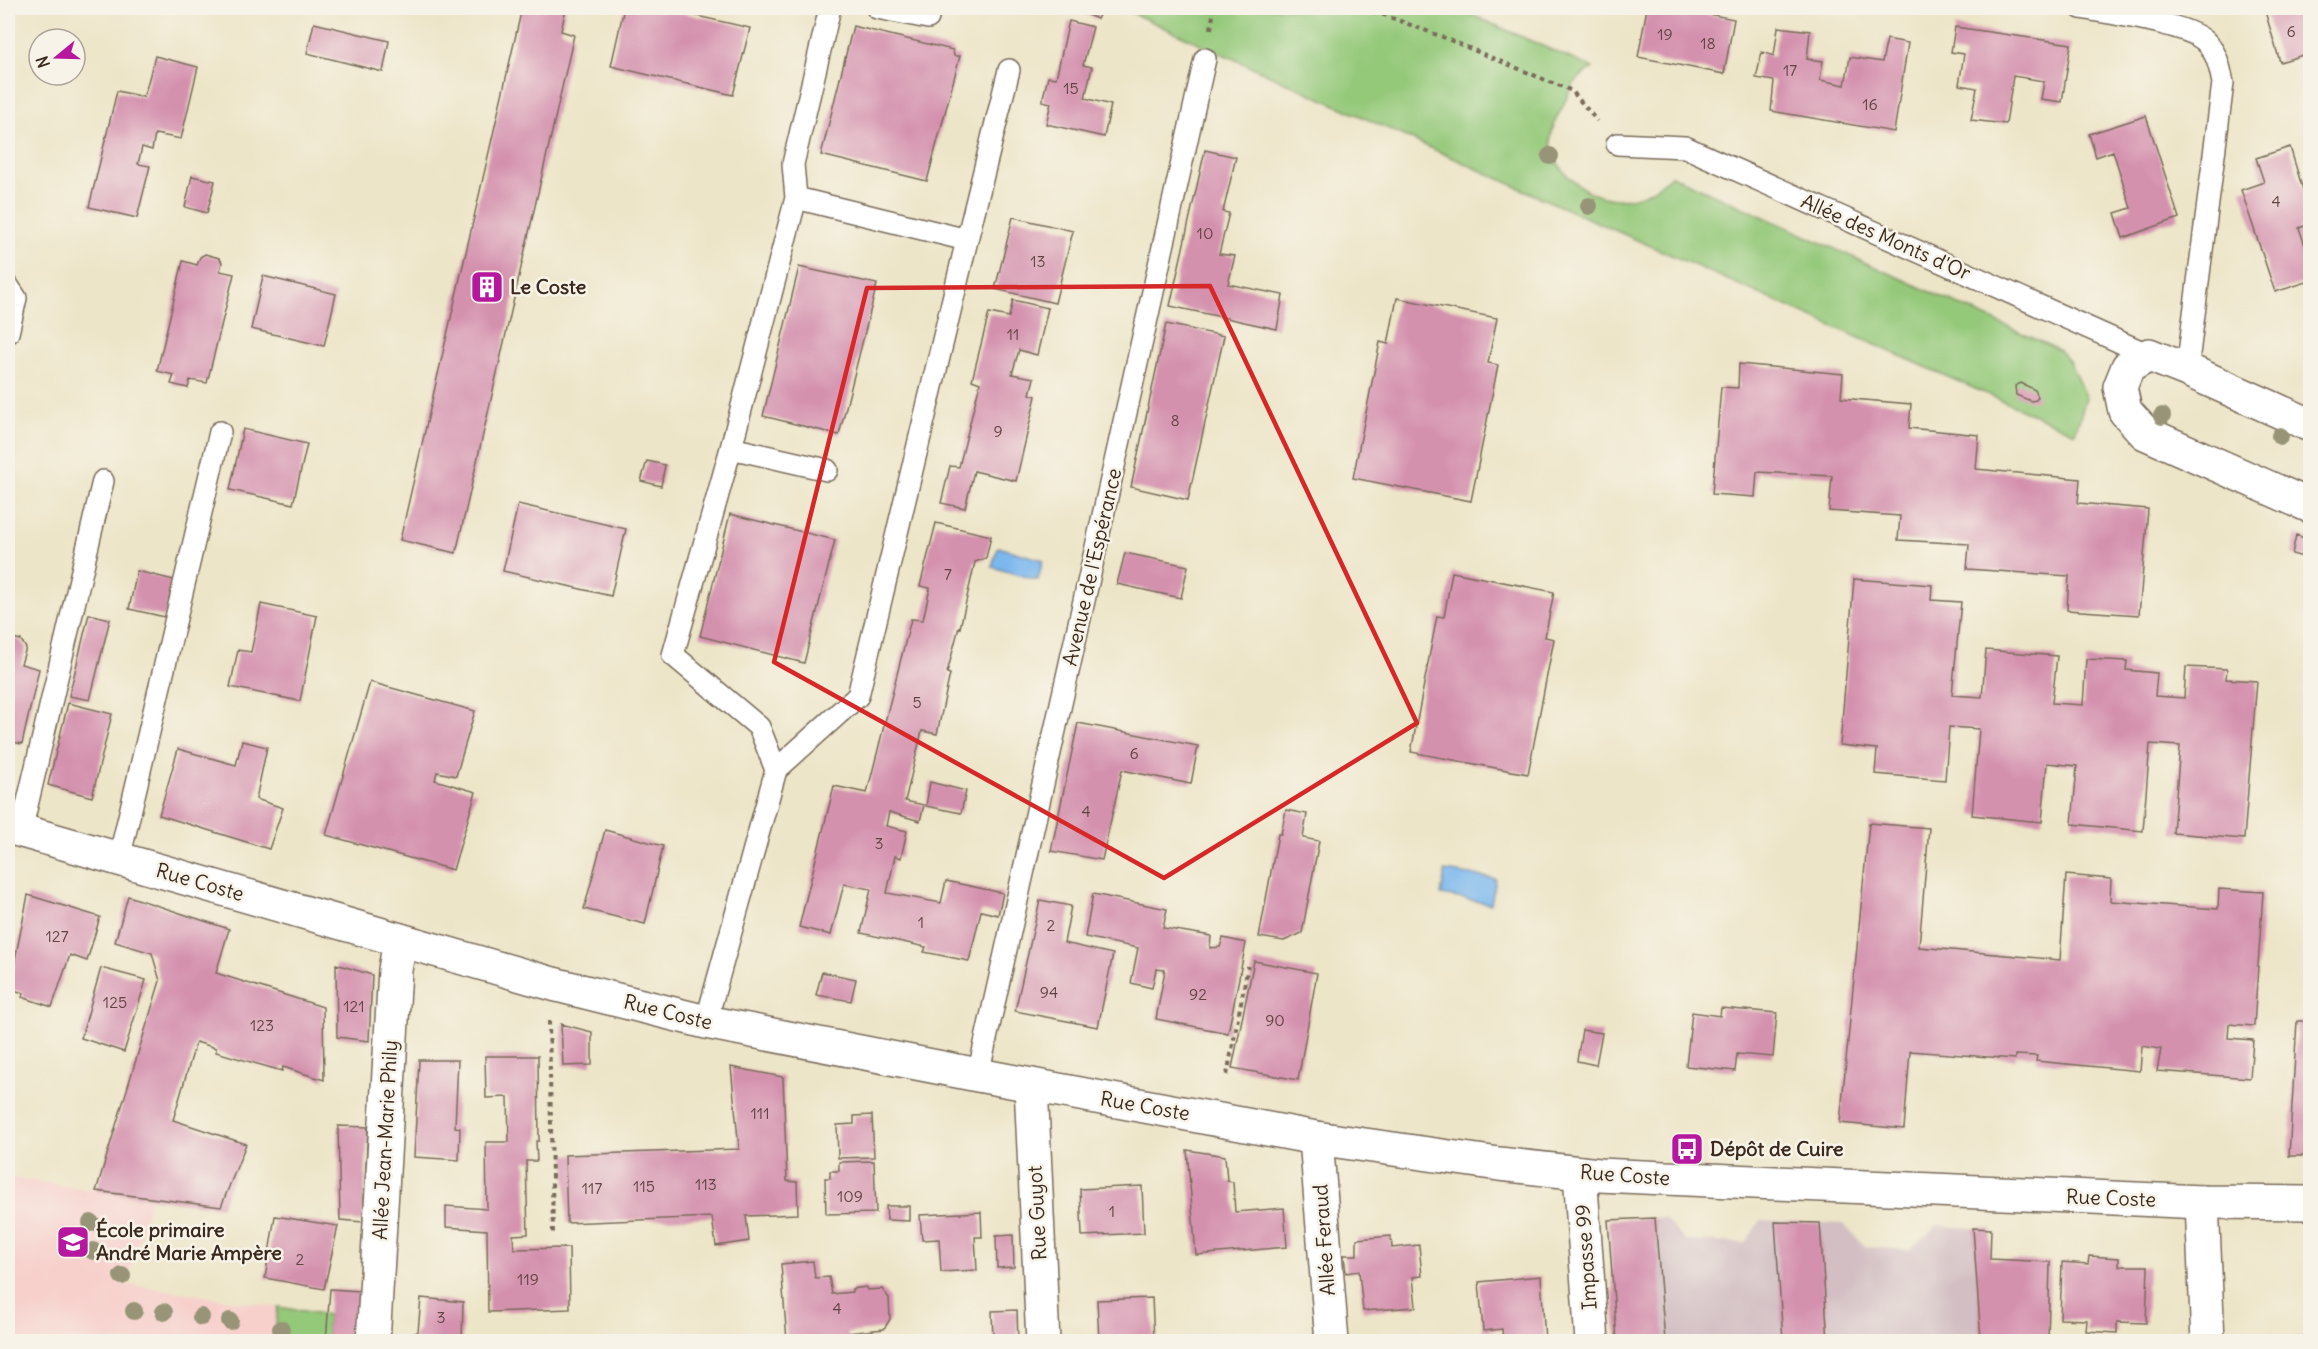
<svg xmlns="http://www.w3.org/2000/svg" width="2318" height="1349" viewBox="0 0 2318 1349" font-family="Delius,sans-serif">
  <rect width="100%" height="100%" fill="#f7f3e8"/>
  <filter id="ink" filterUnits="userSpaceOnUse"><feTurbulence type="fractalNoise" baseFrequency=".0167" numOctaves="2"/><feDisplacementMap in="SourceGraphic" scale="12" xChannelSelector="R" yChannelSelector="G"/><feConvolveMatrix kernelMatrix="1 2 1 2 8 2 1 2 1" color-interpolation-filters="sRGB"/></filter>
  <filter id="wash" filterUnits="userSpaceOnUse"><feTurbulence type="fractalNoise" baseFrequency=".008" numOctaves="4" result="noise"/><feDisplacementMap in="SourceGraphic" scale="24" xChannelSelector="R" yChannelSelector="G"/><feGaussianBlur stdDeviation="1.35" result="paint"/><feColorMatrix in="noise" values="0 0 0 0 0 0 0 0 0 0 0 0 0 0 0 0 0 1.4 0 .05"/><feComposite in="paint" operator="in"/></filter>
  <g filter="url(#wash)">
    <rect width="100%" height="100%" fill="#ede5c8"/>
    <!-- built -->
    <path fill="#f7d0cc" d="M8,1177L150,1199L126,1284L328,1315L326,1341H8Z"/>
    <!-- industrial -->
    <path fill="#d2bec3" d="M1664,1218L1685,1241L1745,1243L1761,1220L1843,1224L1866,1247L1909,1250L1937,1226L1973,1228L1981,1341H1617L1608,1220Z"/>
    <!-- green -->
    <path fill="#95c97a" stroke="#687a4c" stroke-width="1.5" d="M1121,8H1456L1593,68C1574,79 1572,86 1563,106C1557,117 1551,128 1551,141C1552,153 1558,165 1566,174C1597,207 1640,207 1671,175L2059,350L2069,361L2086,398L2075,433L1537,196Z
      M278,1307L328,1315L326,1341L274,1342Z"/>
    <!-- water -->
    <path fill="#7bb8ee" stroke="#5b7186" stroke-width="1.5" d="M998,547L1043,560L1038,580L992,567Z
      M1445,871L1496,879L1491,904L1441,895Z"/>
    <g id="blocks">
      <!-- building -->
      <path fill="#d491ae" d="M522,8H566L561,31L574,35L456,553L400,540Z
        M624,8H662L750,28L733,95L611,66Z
        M1072,8H1103L1097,19Z
        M1647,8H1692V11L1734,19L1724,74L1638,57Z
        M2264,8H2310V53L2280,62Z
        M1069,21L1093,27L1083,65L1092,67L1085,98L1111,105L1104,137L1046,124L1051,103L1042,101L1048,77L1056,78Z
        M314,23L389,41L383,72L307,53Z
        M853,26L953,50L954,56H960L927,181L821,155Z
        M1778,27L1810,31L1807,59L1823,61L1820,80L1845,85L1850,57L1882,62L1887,39L1908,43L1894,132L1771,111L1774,81L1756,78L1762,52L1774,56Z
        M1955,27L2071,44L2062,102L2041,99L2044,81L2013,76L2006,124L1971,120L1977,88L1959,85L1964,54L1951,52Z
        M155,56L198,67L181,139L155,134L152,150L142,147L138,164L150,166L137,218L89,207L117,91L144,97Z
        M2146,116L2179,218L2123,238L2115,213L2131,208L2113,151L2096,157L2089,134Z
        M2290,147L2310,213V224L2299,228L2308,254H2310V281L2275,292L2241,190L2264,182L2256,158Z
        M1205,150L1236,157L1223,212L1229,213L1219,254L1235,256L1228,284L1283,295L1277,329L1170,306Z
        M192,176L215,181L207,213L185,207Z
        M1013,217L1073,231L1055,303L995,289Z
        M205,254L219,258L222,262L220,271L234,274L207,383L190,380L188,388L171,384L174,375L157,371L183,261L197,265L200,257Z
        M799,267L877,284L839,435L763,416Z
        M263,276L336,294L324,346L251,329Z
        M1397,298L1497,318L1488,363L1498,365L1471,501L1353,478L1380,342L1388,344Z
        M1013,300L1048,308L1037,355L1019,350L1012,374L1034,378L1030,394L1036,396L1016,481L974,471L965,508L941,503L950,466L959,467L980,383L972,380L989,313L1009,317Z
        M1166,324L1224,336L1188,500L1131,487Z
        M1739,364L1843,374L1841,398L1911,404L1909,428L1979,435L1976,469L2080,479L2078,503L2148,509L2139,615L2067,610L2069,576L1967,569L1969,544L1898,540L1900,516L1829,511L1832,476L1757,472L1755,497L1712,494L1721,387L1738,388Z
        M2021,383L2035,390L2038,397L2036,400L2031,401L2016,395L2015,386Z
        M243,429L307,444L293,504L230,490Z
        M647,461L665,465L661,486L641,481Z
        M518,504L626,529L611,596L503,571Z
        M730,514L835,540L804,663L700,636Z
        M936,523L991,536L986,558L975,562L960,628L959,627L947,673L950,674L937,734L922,731L905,801L924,805L920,821L889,812L886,826L907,831L901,858L895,856L887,893L941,903L946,881L1003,893L998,915L981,911L969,961L924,952L926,947L861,933L871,889L844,884L831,935L799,927L834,786L867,793L911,619L923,620L930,588L920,586Z
        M2296,535L2310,540V559L2292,554Z
        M1125,553L1188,566L1181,598L1117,584Z
        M137,571L174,580L165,617L129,609Z
        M1452,572L1554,592L1545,637L1554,639L1528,774L1411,752L1437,616L1444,617Z
        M1854,579L1932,585L1931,600L1961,602L1952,695L1982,697L1986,650L2057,656L2052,703L2083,705L2086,659L2127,661L2126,670L2157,673L2155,696L2184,698L2186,667L2227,669L2226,679L2257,681L2244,839L2173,833L2180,746L2150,744L2143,831L2072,824L2077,766L2047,763L2042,822L1972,815L1979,729L1949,727L1945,780L1875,774L1877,749L1840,745Z
        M261,604L317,616L300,701L230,687L238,650L251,652Z
        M89,614L110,619L90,700L69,696Z
        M8,617L13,619L8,637Z
        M8,637L21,640L26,648L21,664L39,669L22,744L8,741Z
        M370,682L475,711L456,776L437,772L435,780L476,792L453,870L326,835Z
        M68,703L112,714L92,797L48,785Z
        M1078,723L1198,746L1191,784L1122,770L1102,860L1051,851Z
        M242,741L267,747L256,799L283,808L269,849L159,815L178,749L236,765Z
        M930,782L966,791L961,813L926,806Z
        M1286,810L1307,814L1303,838L1319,841L1302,933L1284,941L1259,937L1278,834H1281Z
        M1869,823L1929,828L1919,947L2060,960L2066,875L2111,879L2110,901L2218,909L2219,889L2263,892L2254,1026L2229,1024L2228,1038L2253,1040L2250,1078L2157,1071L2161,1049L2142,1046L2140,1071L2036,1061L2037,1056L2015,1055V1059L1910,1051L1904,1129L1840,1123Z
        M605,830L663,846L645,924L584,909Z
        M1093,894L1167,909L1163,928L1211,936L1210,948L1220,947L1223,938L1246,943L1228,1033L1156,1019L1165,970L1156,969L1152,988L1131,983L1138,948L1085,937Z
        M28,895L100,917L87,961L70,955L52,1007L22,997L24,993L9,989Z
        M128,896L229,929L216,973L323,1007L324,1080L283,1067L282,1071L216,1052V1048L196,1042L173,1120L246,1144L221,1207L96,1191L160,981L152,953L115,942Z
        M1040,900L1071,906L1064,943L1113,954L1098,1027L1015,1011Z
        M1254,961L1317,973L1298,1080L1232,1068Z
        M336,964L372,975L369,1041L337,1037Z
        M101,968L146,980L124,1052L81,1038Z
        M822,972L856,979L851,1001L816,995Z
        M1721,1008L1777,1013L1773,1057L1737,1054L1735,1071L1686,1066L1692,1012L1720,1016Z
        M2297,1021H2310V1156H2289Z
        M561,1024L592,1032V1065L563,1066Z
        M1582,1030L1602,1033L1596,1065L1577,1061Z
        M485,1056H538L539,1141H536L537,1161H526L528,1234L513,1235L514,1249L569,1248L570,1309L488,1312L487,1230L446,1227V1206L487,1209L486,1142H509L508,1097L486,1098Z
        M419,1060H458L455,1127L460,1128L459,1160L414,1157Z
        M731,1067L783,1077L787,1181L797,1182L798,1214L746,1216L749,1241L716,1246L712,1217L567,1223L565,1155L739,1149Z
        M872,1115L874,1157L838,1158L837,1125L854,1124V1116Z
        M338,1126L368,1127L363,1222L340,1220Z
        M1187,1150L1225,1156L1227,1181L1233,1182L1235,1212L1284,1208L1287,1247L1196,1255Z
        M874,1161L876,1213L826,1214L825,1178H830V1171H839V1162Z
        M1142,1186L1144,1233L1082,1236L1080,1189Z
        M886,1206H909V1221L887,1220Z
        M981,1212L982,1237H975L977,1270L941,1272L939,1239L922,1240L920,1215Z
        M275,1216L338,1226L324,1289L265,1278Z
        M1655,1218L1665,1341H1617L1608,1220Z
        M1775,1222L1820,1223L1828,1341H1783Z
        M1973,1228L1991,1229L1990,1259L2050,1262L2048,1341H1981Z
        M1013,1235L1014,1267L997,1268L996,1236Z
        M1391,1236L1392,1248L1419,1245L1422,1276L1413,1277L1416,1307L1363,1311L1359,1271L1346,1273L1344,1255H1357V1239Z
        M2089,1256L2119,1258V1266H2148L2146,1323L2117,1322V1333L2086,1331L2087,1320L2060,1319L2062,1262L2088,1264Z
        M813,1261L815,1278L829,1277L832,1294L852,1292V1289L866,1287L867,1290L882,1289L889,1298L890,1319L884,1329L848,1333V1341H787L781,1264Z
        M1541,1276L1545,1341H1503L1502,1329L1483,1331L1479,1282Z
        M330,1289L360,1291L357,1341H326Z
        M421,1298L463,1302L462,1341H414V1333L418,1332Z
        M1152,1298L1154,1341H1099L1097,1300Z
        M1017,1310L1018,1341L993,1340L992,1311Z
        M2310,1338V1341H2272V1340Z"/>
    </g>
  </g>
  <g filter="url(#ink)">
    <use href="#blocks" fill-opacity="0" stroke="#796b5a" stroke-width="1.5"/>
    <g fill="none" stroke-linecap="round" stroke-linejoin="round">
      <!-- service casing -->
      <g stroke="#796b5a" stroke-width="24">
        <path id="service" d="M877,8L928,18
          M2081,8C2111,14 2185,23 2205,41C2217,52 2220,68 2223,83L2187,370
          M1617,144L1685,147L2149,355
          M796,198L793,164L830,8
          M967,240L1009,70
          M8,286L16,298L8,333
          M731,448L827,470
          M21,831L103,481
          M119,859L220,432
          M706,1022L776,770L759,727L673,655L731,448L796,198L967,240L858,696L776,770
          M978,1075L1205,59"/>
      </g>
      <!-- minor casing -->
      <g stroke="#796b5a" stroke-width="36">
        <path id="minor" d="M2310,425L2187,370L2149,355L2128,367L2120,387L2125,411L2145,433L2310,506
          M1031,1085L1043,1342
          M1316,1138L1332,1342
          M1580,1173L1592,1342
          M2202,1202L2208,1342
          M373,1342L395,970L400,940"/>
      </g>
      <!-- secondary casing -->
      <g stroke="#796b5a" stroke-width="36">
        <path id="secondary" d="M8,827L553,984L706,1022L978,1075L1316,1138L1499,1164L1599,1175L2202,1202L2310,1203"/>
      </g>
      <!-- path -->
      <path stroke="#796b5a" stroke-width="4" stroke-dasharray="4.5 4.5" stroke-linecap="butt" d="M1356,8L1384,15L1440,36L1572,91L1597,121
        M1211,29L1214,8
        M549,1021L553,1233
        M1227,1075L1248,966"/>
      <!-- service -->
      <use href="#service" stroke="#fff" stroke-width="21"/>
      <!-- minor -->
      <use href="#minor" stroke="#fff" stroke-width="33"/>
      <!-- secondary -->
      <use href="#secondary" stroke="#fff" stroke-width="33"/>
    </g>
    <!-- trees -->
    <g fill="#989477">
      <circle cx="1550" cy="156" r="9"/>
      <circle cx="1589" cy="206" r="9"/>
      <circle cx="2162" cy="416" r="9"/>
      <circle cx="2280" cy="436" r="9"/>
      <circle cx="91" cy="1223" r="9"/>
      <circle cx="93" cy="1251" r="9"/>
      <circle cx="122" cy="1276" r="9"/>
      <circle cx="134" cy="1311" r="9"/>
      <circle cx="164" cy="1312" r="9"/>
      <circle cx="201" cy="1317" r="9"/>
      <circle cx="230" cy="1321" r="9"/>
      <circle cx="281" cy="1329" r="9"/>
    </g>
  </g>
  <!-- marked area -->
  <path fill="none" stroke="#d62828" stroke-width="4.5" stroke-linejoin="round" d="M1210,286L1417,723L1164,878L774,662L867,288Z"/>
  <!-- icons -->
  <defs>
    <g id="building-square" transform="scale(1.725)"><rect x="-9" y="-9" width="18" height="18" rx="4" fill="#b5179e" stroke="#f7f3e8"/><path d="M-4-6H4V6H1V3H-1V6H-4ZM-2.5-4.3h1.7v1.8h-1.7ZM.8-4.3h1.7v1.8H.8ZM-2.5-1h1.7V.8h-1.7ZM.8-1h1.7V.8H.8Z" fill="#fff"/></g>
    <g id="bus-square" transform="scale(1.725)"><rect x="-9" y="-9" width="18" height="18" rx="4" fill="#b5179e" stroke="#f7f3e8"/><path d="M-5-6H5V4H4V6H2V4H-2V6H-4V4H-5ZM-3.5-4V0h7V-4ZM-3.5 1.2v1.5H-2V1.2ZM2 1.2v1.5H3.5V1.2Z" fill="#fff"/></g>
    <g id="school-square" transform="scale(1.725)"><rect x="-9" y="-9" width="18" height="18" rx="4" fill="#b5179e" stroke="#f7f3e8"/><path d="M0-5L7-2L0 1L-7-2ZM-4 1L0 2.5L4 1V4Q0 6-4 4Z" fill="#fff"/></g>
  </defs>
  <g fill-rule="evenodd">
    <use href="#building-square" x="487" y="287"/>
    <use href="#bus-square" x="1687" y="1149"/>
    <use href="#school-square" x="73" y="1242"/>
  </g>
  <g text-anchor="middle" stroke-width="5" stroke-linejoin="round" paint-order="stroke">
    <!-- number labels -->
    <g font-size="16" fill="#614442">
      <text x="2291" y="37">6</text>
      <text x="1665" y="40">19</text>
      <text x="1708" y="49">18</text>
      <text x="1790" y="76">17</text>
      <text x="1071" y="94">15</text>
      <text x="1870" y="110">16</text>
      <text x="2276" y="207">4</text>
      <text x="1205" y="239">10</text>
      <text x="1038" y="267">13</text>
      <text x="1013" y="340">11</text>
      <text x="1175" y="426">8</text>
      <text x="998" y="437">9</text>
      <text x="948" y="580">7</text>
      <text x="917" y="708">5</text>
      <text x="1134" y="759">6</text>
      <text x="1086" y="817">4</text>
      <text x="879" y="849">3</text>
      <text x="921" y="928">1</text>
      <text x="1051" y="931">2</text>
      <text x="57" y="942">127</text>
      <text x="1049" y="998">94</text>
      <text x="1198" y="1000">92</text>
      <text x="115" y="1008">125</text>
      <text x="354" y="1012">121</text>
      <text x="1275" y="1026">90</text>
      <text x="262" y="1031">123</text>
      <text x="760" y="1119">111</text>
      <text x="706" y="1190">113</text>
      <text x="644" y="1192">115</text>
      <text x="592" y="1194">117</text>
      <text x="850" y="1202">109</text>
      <text x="1112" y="1217">1</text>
      <text x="300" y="1265">2</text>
      <text x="528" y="1285">119</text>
      <text x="837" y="1314">4</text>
      <text x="441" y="1323">3</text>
    </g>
    <!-- street labels -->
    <g font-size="20" fill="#3b2a1e" stroke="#f7f3e8">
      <text transform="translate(1886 237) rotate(24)" y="7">Allée des Monts d'Or</text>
      <text transform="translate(1092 567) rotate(-77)" y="7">Avenue de l'Espérance</text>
      <text transform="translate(200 882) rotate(16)" y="7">Rue Coste</text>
      <text transform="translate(668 1012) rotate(14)" y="7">Rue Coste</text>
      <text transform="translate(1145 1106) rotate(10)" y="7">Rue Coste</text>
      <text transform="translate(385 1140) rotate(-87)" y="7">Allée Jean-Marie Phily</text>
      <text transform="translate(1625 1175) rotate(4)" y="7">Rue Coste</text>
      <text transform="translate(2111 1198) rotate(2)" y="7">Rue Coste</text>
      <text transform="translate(1037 1213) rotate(-93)" y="7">Rue Guyot</text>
      <text transform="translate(1324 1240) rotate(-94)" y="7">Allée Feraud</text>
      <text transform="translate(1586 1257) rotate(-94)" y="7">Impasse 99</text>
    </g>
    <!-- poi labels -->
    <g font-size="20" font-weight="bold" fill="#3b2a1e" stroke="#f7f3e8" text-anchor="start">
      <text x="510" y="294">Le Coste</text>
      <text x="1710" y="1156">Dépôt de Cuire</text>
      <text x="96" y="1237">École primaire<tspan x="96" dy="23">André Marie Ampère</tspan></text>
    </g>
  </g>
  <!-- margin -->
  <rect width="2318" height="1349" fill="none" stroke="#f7f3e8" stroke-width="30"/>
  <!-- north arrow -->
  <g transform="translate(57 57) rotate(251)"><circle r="28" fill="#f7f3e8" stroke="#aca397" stroke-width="1.5"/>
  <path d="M0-4.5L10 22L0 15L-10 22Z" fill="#b5179e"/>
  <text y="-9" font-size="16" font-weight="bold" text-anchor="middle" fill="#3b2a1e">N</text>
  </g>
</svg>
